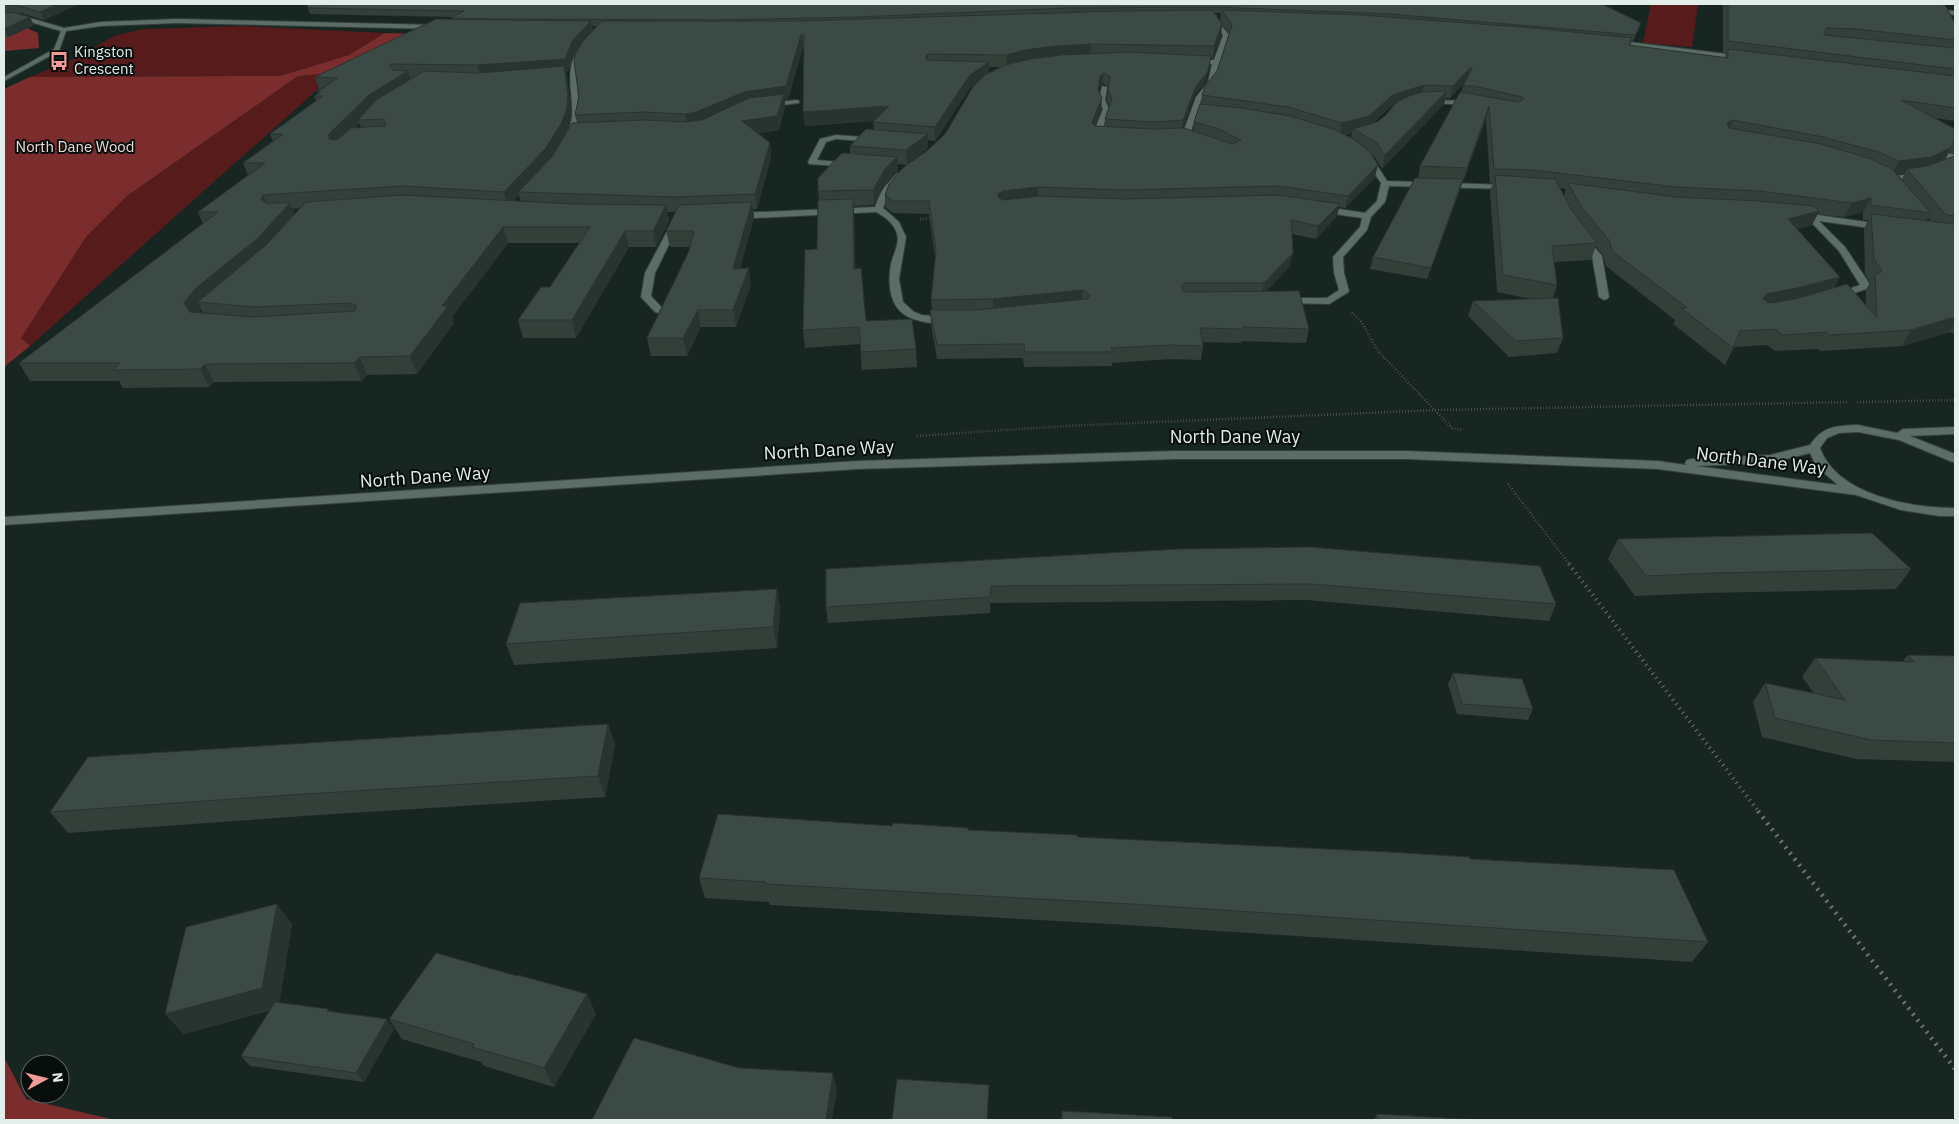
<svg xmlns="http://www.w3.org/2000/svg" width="1959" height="1124" viewBox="0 0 1959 1124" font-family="'IBM Plex Sans',sans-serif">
  <rect width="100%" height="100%" fill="#182621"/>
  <!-- green -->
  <path fill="#571b1c" d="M1651,4H1698L1692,47L1643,43Z
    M240,26L385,33L349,55L280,76L30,77L74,59L114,36L144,29Z
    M336,73L30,346L20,338L86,237L127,196L298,76Z"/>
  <!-- forest -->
  <path fill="#7b2d2e" d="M4,20L13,22L38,33L39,48L4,51Z
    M385,33L424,34L336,73L298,76L127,196L86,237L21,338L30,346L4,367V89L30,77L280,76L349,55Z
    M4,1057L26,1099L115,1120H4Z"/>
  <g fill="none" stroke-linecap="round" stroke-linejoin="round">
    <!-- service casing -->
    <g stroke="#34403b" stroke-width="2">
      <path id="service" d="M1102,86L1107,87L1105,100L1109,109L1101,134L1097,136L1093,134L1103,109L1099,100Z
        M836,135L875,138L879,140L875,142L836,139L826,142L817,160L849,163H852V167L809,164L808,162L820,139Z
        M1948,153L1955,155L1952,164C1942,173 1896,187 1885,179L1889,177L1924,172L1945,163Z"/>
    </g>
    <!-- minor casing -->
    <g stroke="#34403b" stroke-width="2">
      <path id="minor" d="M1931,9L1955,11V15L1929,12Z
        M1213,15L1229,35L1214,82L1202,97L1189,137L1172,138V134L1183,133L1196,97L1208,82L1212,64L1192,63L1189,61L1192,59L1214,60L1223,35L1210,17Z
        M584,46L587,48C583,55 579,61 577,69C574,86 587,132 569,141L565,139C568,131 571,125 572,116C574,95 561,61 584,46Z
        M797,100L799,101V103L767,107L764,105L767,103Z
        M1427,100L1472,101L1475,103L1472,105L1425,103L1424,102Z
        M1362,156L1373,159L1387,181L1509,185L1513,187L1509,189L1389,186L1385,202L1371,217L1367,230L1343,257L1344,273L1349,291L1347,293L1329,304L1281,303L1279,301L1284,298H1327L1339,290L1334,273L1333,257L1360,227L1362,218L1320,212L1316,209L1320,206L1365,213L1377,201L1381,183L1367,163L1362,160Z
        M897,173L904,175L889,192L883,208L899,222L906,237L899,279L903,302L914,312L922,315L952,318V322C940,325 925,323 913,319C890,311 887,286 891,264C893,254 900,244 897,234C894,223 885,217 876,212L736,219L732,216L736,213L875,207L881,191Z
        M1797,212L1888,225L1889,227L1885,230L1819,221L1845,247L1871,286L1869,288L1846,296H1840V292L1860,285L1839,251L1808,219L1794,217V213Z
        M676,219L680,222L655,273L651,296L664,310L659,313L655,312L641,297L645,273L672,222Z
        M1583,236L1586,237L1602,256L1609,297L1607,299L1604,300L1599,297L1592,256L1579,239Z"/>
    </g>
    <!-- tertiary casing -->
    <g stroke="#34403b" stroke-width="2">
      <path id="tertiary" d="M4,14L20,15L64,28L101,22L177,19L438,25L441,27L438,29L177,23L101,26L66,31L59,51L4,81V77L54,49L61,31L20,19L4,18Z
        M1613,40L1743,56L1746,58L1743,60L1611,43Z
        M1858,425L1897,433L1903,429L1955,427V434L1910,436L1955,454V463L1899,440L1858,432L1839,433L1827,438L1820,448C1837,495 1911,508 1955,508V516H1939L1901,510L1856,495L1658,469L1406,459H1175L858,469L4,525V517L858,461L1175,451H1406L1658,461L1686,465L1685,463L1687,460L1691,459L1770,455L1810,445C1823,426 1835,426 1858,425ZM1810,453L1816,466L1838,485L1696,466L1770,463Z"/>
    </g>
    <!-- path-far2 -->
    <path stroke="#697571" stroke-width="2.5" stroke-dasharray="0.5 2.5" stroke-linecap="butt" d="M920,219L934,218
      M1352,313L1362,323L1378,351L1452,428L1463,430
      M1857,402L1955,400
      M917,436L1064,426L1437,410L1848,402
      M1508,484L1570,565"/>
    <!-- path-far1 -->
    <path stroke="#697571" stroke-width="4" stroke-dasharray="1 4.5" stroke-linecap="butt" d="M1569,564L1759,812"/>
    <!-- path -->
    <path stroke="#697571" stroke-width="4.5" stroke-dasharray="2 5.5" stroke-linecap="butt" d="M1758,811L1955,1069"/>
    <!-- service -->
    <use href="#service" fill="#5c6c66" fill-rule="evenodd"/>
    <!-- minor -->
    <use href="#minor" fill="#5c6c66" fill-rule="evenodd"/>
    <!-- tertiary -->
    <use href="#tertiary" fill="#5c6c66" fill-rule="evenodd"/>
  </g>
  <!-- wall -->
  <path fill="#33403a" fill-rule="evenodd" d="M4,4H78L44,20L21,13H16L34,25L9,37H4Z
    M1602,4L1639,29L1633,41H1632L1630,46L1724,58L1726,53L1723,52V4H1938L1955,23V121L1935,118L1955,129V154L1949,152L1945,160L1955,156V334L1950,332L1902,346L1821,351L1817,349L1775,351L1767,345L1734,347L1725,365L1673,324L1675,320L1606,266L1603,255L1596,246L1591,260L1554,262L1557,285L1553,298L1563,338L1557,353L1509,357L1468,316L1473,301L1531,299L1497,292L1490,191L1493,183H1490L1486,119L1427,279L1370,269L1373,257L1418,178L1420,166L1461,93L1463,86L1466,81L1450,98H1446L1444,104L1382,169L1374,156L1372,155L1375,177L1345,208L1339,207L1337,216L1316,239L1292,234L1290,266L1266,292L1309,329L1306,343L1241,341V343L1203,342V346L1201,360L1171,359L1112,363V366L1024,367L1023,358L937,359L931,324L930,310H932L931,300L935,257L929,214L893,213L885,207V195L907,165L897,164L898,172L885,185L874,205L854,206L855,269L866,321L916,349L917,367L862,370L860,344L805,348L803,330L817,249L819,200L818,191L850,154V146L874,130L873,122L875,121L805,126L804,47H803L788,99L785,100V107L779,130L758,133L770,143L771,157L757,209H753L754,218L740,268L751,285L736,327H701L687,356H651L647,338L689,251L690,247H670L666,231L676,212H667L669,221L656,247H629L576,338H523L518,320L550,287L580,243H508L452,317L454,323L417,374L367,375L362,381L214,382L209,387L123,388L119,381H30L19,363L203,224L198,212L248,175L243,163L273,141L270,134L316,101L314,96L318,94L317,92L319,90L315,77L452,19L451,18L453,17L310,14L308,8ZM1215,13H1221L1220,21ZM1222,24L1229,34L1217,71L1202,95L1201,104L1194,122L1193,131L1183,128L1194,96L1206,81L1211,58H1213L1221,35ZM592,26H598L593,31ZM578,50L579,96L575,115L577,123L567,131L570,122L571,108L566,71H568L575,53ZM989,67H1001L989,73ZM1103,83L1108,87L1107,100L1109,106L1105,119L1104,127L1095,126L1101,109L1099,91V87ZM977,84L945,134L928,150L909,163L928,148V140L935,141L970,88ZM1393,106L1385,116L1377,122L1373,123L1390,107ZM359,123L361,127L355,128ZM1352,133L1351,138L1345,135ZM1905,173L1902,179L1897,174ZM1560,188L1566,189L1564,196ZM519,195L521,202L514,201ZM300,208L295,214L293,209ZM1863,212V220H1868L1864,229L1865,274L1870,282L1866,290V306L1834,288L1840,277L1797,229L1812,225L1818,214L1844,217ZM1928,218L1932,222L1926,221ZM201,309L203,313L199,312Z
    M1618,539L1911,569L1896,589L1703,593L1635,596L1608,559Z
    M1179,549L1556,604L1549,621L1307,600L990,603V613L828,623L826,607Z
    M777,589L780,609L777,648L514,665L506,644Z
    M1908,655L1955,658V762L1856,759L1762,737L1753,702L1765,683L1814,693L1802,677L1815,658L1902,662Z
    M1453,673L1533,709L1528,720L1457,714L1448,684Z
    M608,724L615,745L605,797L303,816L68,833L50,812Z
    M892,826L968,830L1077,837L1470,859L1708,942L1692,962L1128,925L770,905L769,902L705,898L699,878Z
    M292,924L279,1003L328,1009L330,1012L394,1029L364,1082L250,1066L241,1056L271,1010L184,1034L165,1014Z
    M596,1014L554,1087L484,1066L481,1062L402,1039L389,1019Z
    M1377,1114L1478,1120H1374Z"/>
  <!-- shaded-wall -->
  <path fill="#293430" d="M58,4H78L44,20L40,12Z
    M30,17L34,25L9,37L4,29Z
    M591,21L593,33L575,53L568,71H566L571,108L570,122L565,136L549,162L518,192L519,195L508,207L504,192L481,78L477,65L572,41Z
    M1222,24L1221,35L1213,58L1214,46Z
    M801,35L803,47L788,99L785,100V107L779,130L744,135L687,128L685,114Z
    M1091,44V56L1007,67V55L1024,50L1056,46Z
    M928,54V66L925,57Z
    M1211,56L1206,81L1194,96L1182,131L1183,120L1196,86Z
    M989,62V74L970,88L935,141V127L970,75Z
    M1470,68L1467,80L1450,98L1453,86Z
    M408,71L412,84L358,120L359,123L334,148L329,139V134L369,95Z
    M1104,73L1103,83L1099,87L1097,100L1100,76Z
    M1424,85L1421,97L1390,107L1366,129H1353L1352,133L1339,136L1342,123L1393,95Z
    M1447,91L1444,104L1382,169L1385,155Z
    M1102,98L1101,109L1091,133L1092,122Z
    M889,106L890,120L805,126L803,112Z
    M1489,106L1486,119L1463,182L1467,168Z
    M1733,120L1727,133V123Z
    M928,134V148L907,165L906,150Z
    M770,143L771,157L757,209L755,194Z
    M1951,148L1943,162L1923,170L1907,169L1905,173L1892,175L1899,161Z
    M897,157L898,172L885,185L874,205L873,190L885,169Z
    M1378,165L1375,177L1345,208L1348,196Z
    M1463,179L1460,190L1427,279L1431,268Z
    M1038,187V199L998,206V194L1003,191Z
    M263,195L270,210L261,199Z
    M1871,198L1863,212L1844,217L1852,203Z
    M853,199L854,215L856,286L854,269Z
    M752,202L754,218L735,286L733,269Z
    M290,203L297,219L198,302L201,309L192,320L184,303L196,288Z
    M1340,204L1337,216L1316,239L1318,226Z
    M666,205L669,221L656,247L653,231Z
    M1819,211L1812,225L1780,233L1788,219Z
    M503,227L508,243L452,317L454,323L417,374L410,356L442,306Z
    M625,231L629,247L576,338L572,320Z
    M1293,253L1290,266L1261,297L1264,283Z
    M749,268L751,285L736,327L733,310Z
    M1840,277L1831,292L1758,310L1766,294Z
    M1083,290L1082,304L993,313V299Z
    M698,310L701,327L687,356L683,338Z
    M1955,317V323L1950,332L1902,346L1911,330Z
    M360,357L367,375L362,381L354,363Z
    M205,364L214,382L209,387L200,369Z
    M777,589L780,609L777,648L773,627Z
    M608,724L615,745L605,797L598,776Z
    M277,904L292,924L279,1007L184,1034L165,1014Z
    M587,994L596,1014L554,1087L544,1068Z
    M387,1019L394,1029L364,1082L356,1073Z
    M833,1073L837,1092L832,1120H826Z"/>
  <!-- building -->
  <path fill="#3b4a44" stroke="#293430" d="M4,4H58L40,12L16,5H4Z
    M307,4H1602L1641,23L1635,35L1390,14L1214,7L1068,8L858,17L719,20L495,19L451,18L464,11L308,8Z
    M1728,4H1937L1945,5L1955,23V40L1857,29L1827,28L1824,32L1825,35L1955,48V69L1728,41Z
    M1212,10L1222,24L1214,46L1091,44L1056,46L1024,50L1007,55L928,54L925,57L927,60L989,62L970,75L935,127L873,122L889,106L803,112L804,35H801L786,86L744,92L696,112L685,114L645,112L575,115L579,96L574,62L575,55L583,41L602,21H799L1118,11Z
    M1222,10L1362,15L1533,28L1632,38L1629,45L1728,58V49L1955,76V108L1901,100L1955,129V138L1951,148L1931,157L1899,161L1879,152L1823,137L1733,120L1727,123L1729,128L1821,144L1871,159L1892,169L1931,213L1871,205V198L1852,203L1759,191L1676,187L1533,170L1494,169L1489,106L1467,168L1420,166L1460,92L1518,102L1524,99L1522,97L1474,86H1463L1472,69L1470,68L1453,86L1424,85L1393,95L1369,116L1342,123L1288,107L1202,95L1205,86L1217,71L1232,25Z
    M4,12L16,13L30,17L4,29Z
    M436,19L591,21L572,41L565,59L477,65L391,64L389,66L393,70L408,71L369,95L329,134V139L337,140L351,128L386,126L384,119L358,120L376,100L424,71L478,73L564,66L568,95L567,108L562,122L546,148L504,192L402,186L263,195L261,199L266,203H290L258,238L196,288L184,303L190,312L252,317L355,311L356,305L350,303L255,307L198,302L266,245L306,202L402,195L575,204L666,205L653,231H625L572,320H518L541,287H550L590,227H503L442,306H448L410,356L360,357L354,363L205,364L200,369L113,370L120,363H19L218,212H198L265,163H243L283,134H270L323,96H314L321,92H317L338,78L315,77Z
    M1128,52L1211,56L1208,71L1196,86L1183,120L1153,122L1105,119L1112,99L1108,89L1110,77L1104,73L1100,76L1098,89L1102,98L1092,122L1095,126L1153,129L1184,128L1232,144L1241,140L1217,128L1194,122L1200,104L1241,108L1290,116L1336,130L1355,140L1370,152L1378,165L1348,196L1279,186L1125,190L1038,187L1003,191L998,194V197L1003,200L1039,196L1125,199L1279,195L1340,204L1318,226L1291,220L1293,253L1264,283H1184L1182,285V290L1187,292L1299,291L1309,329L1243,327V329L1200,328L1203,346L1173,345L1111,348L1113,352H1025L1024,344L937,345L930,310H975L1087,299L1090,295L1083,290L993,299L931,300L936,251L929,201H893L885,195L889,184L903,168L928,150L945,134L973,87L985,75L1005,65L1031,59L1061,55Z
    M1447,91L1385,155L1377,143L1353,129L1377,122L1385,116L1397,102L1409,96L1423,92Z
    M784,94L777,116L742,121L770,143L755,194L675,197L518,192L552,157L572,123L645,120L685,122L702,120L749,98Z
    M866,129L928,134L906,150L850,146Z
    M842,153L897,157L885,169L873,190L818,191V178Z
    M1955,156V216L1946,215L1907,169L1927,166Z
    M1495,175L1555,179L1571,209L1597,243L1552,246L1557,285L1503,275Z
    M1415,178L1463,179L1431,268L1373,257Z
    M1568,183L1676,197L1759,201L1814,206L1819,211L1788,219L1840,277L1793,289L1766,294L1763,299L1770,303L1795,299L1847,284L1877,318L1875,275L1882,271L1874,259L1871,214L1955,224V317L1911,330L1830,335L1826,332L1783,335L1775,329L1740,331L1733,348L1681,308H1687L1612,251L1609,240L1582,208Z
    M853,199L854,269L861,268L866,321L912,319L916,349L861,352L859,327L803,330L805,250L817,249L818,200Z
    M752,202L733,269L749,268L733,310H698L683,338H647L689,251L694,231H666L679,205Z
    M1558,298L1563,338L1515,341L1473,301Z
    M1872,533L1911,569L1715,573L1646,576L1618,539Z
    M1309,547L1540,566L1556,604L1311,584L991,586L990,597L826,607V569L1179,549Z
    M777,589L773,627L506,644L520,603Z
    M1908,655L1954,656L1955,658V743L1871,740L1775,718L1765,683L1845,700L1815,658L1914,662Z
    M1453,673L1522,679L1533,709L1462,704Z
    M608,724L598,776L289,795L50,812L88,757Z
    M718,814L892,826L893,823L968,828V830L1077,835V837L1389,852L1470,857V859L1674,870L1708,942L1131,904L765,884L766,882L699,878Z
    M277,904L262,988L165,1014L186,927Z
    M436,953L517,976L518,975L587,994L544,1068L472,1047L474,1044L389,1019Z
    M275,1002L328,1009L327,1011L387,1019L356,1073L241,1056Z
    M634,1038L739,1068L833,1073L826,1120H592Z
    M897,1079L989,1085L987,1120H892Z
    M1062,1111L1172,1117V1120H1176H1062Z
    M1377,1114L1478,1120H1379Z"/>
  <!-- icons -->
  <defs>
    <g id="bus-bare" transform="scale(1.5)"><path d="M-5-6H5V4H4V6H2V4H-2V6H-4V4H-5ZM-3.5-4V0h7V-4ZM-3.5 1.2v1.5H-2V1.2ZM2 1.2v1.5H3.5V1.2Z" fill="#f59b97" stroke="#070d0b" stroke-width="2.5" paint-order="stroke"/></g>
  </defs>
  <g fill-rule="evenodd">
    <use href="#bus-bare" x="59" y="61"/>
  </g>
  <g text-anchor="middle" stroke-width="4" stroke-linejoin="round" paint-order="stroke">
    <!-- far-poi labels -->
    <g font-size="15" fill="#e3ede9" stroke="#070d0b" text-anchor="start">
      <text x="74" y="57">Kingston<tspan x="74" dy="17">Crescent</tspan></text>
    </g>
    <!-- far-park labels -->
    <g font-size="15" fill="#f2dad8" stroke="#070d0b">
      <text x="75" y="152">North Dane Wood</text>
    </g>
    <!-- street labels -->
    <g font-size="18" fill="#e3ede9" stroke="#070d0b">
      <text x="1235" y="443">North Dane Way</text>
      <text transform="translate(829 450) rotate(-3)" y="6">North Dane Way</text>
      <text transform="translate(1761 461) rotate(7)" y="6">North Dane Way</text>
      <text transform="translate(425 477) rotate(-4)" y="6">North Dane Way</text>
    </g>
  </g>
  <!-- border -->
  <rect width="1959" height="1124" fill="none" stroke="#e3ede9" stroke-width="10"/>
  <!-- north arrow -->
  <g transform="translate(45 1079) rotate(83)"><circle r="24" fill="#070d0b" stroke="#5f6764"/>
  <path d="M0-4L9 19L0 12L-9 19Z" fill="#f59b97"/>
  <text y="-8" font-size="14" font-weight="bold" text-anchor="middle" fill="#e3ede9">N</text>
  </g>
</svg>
